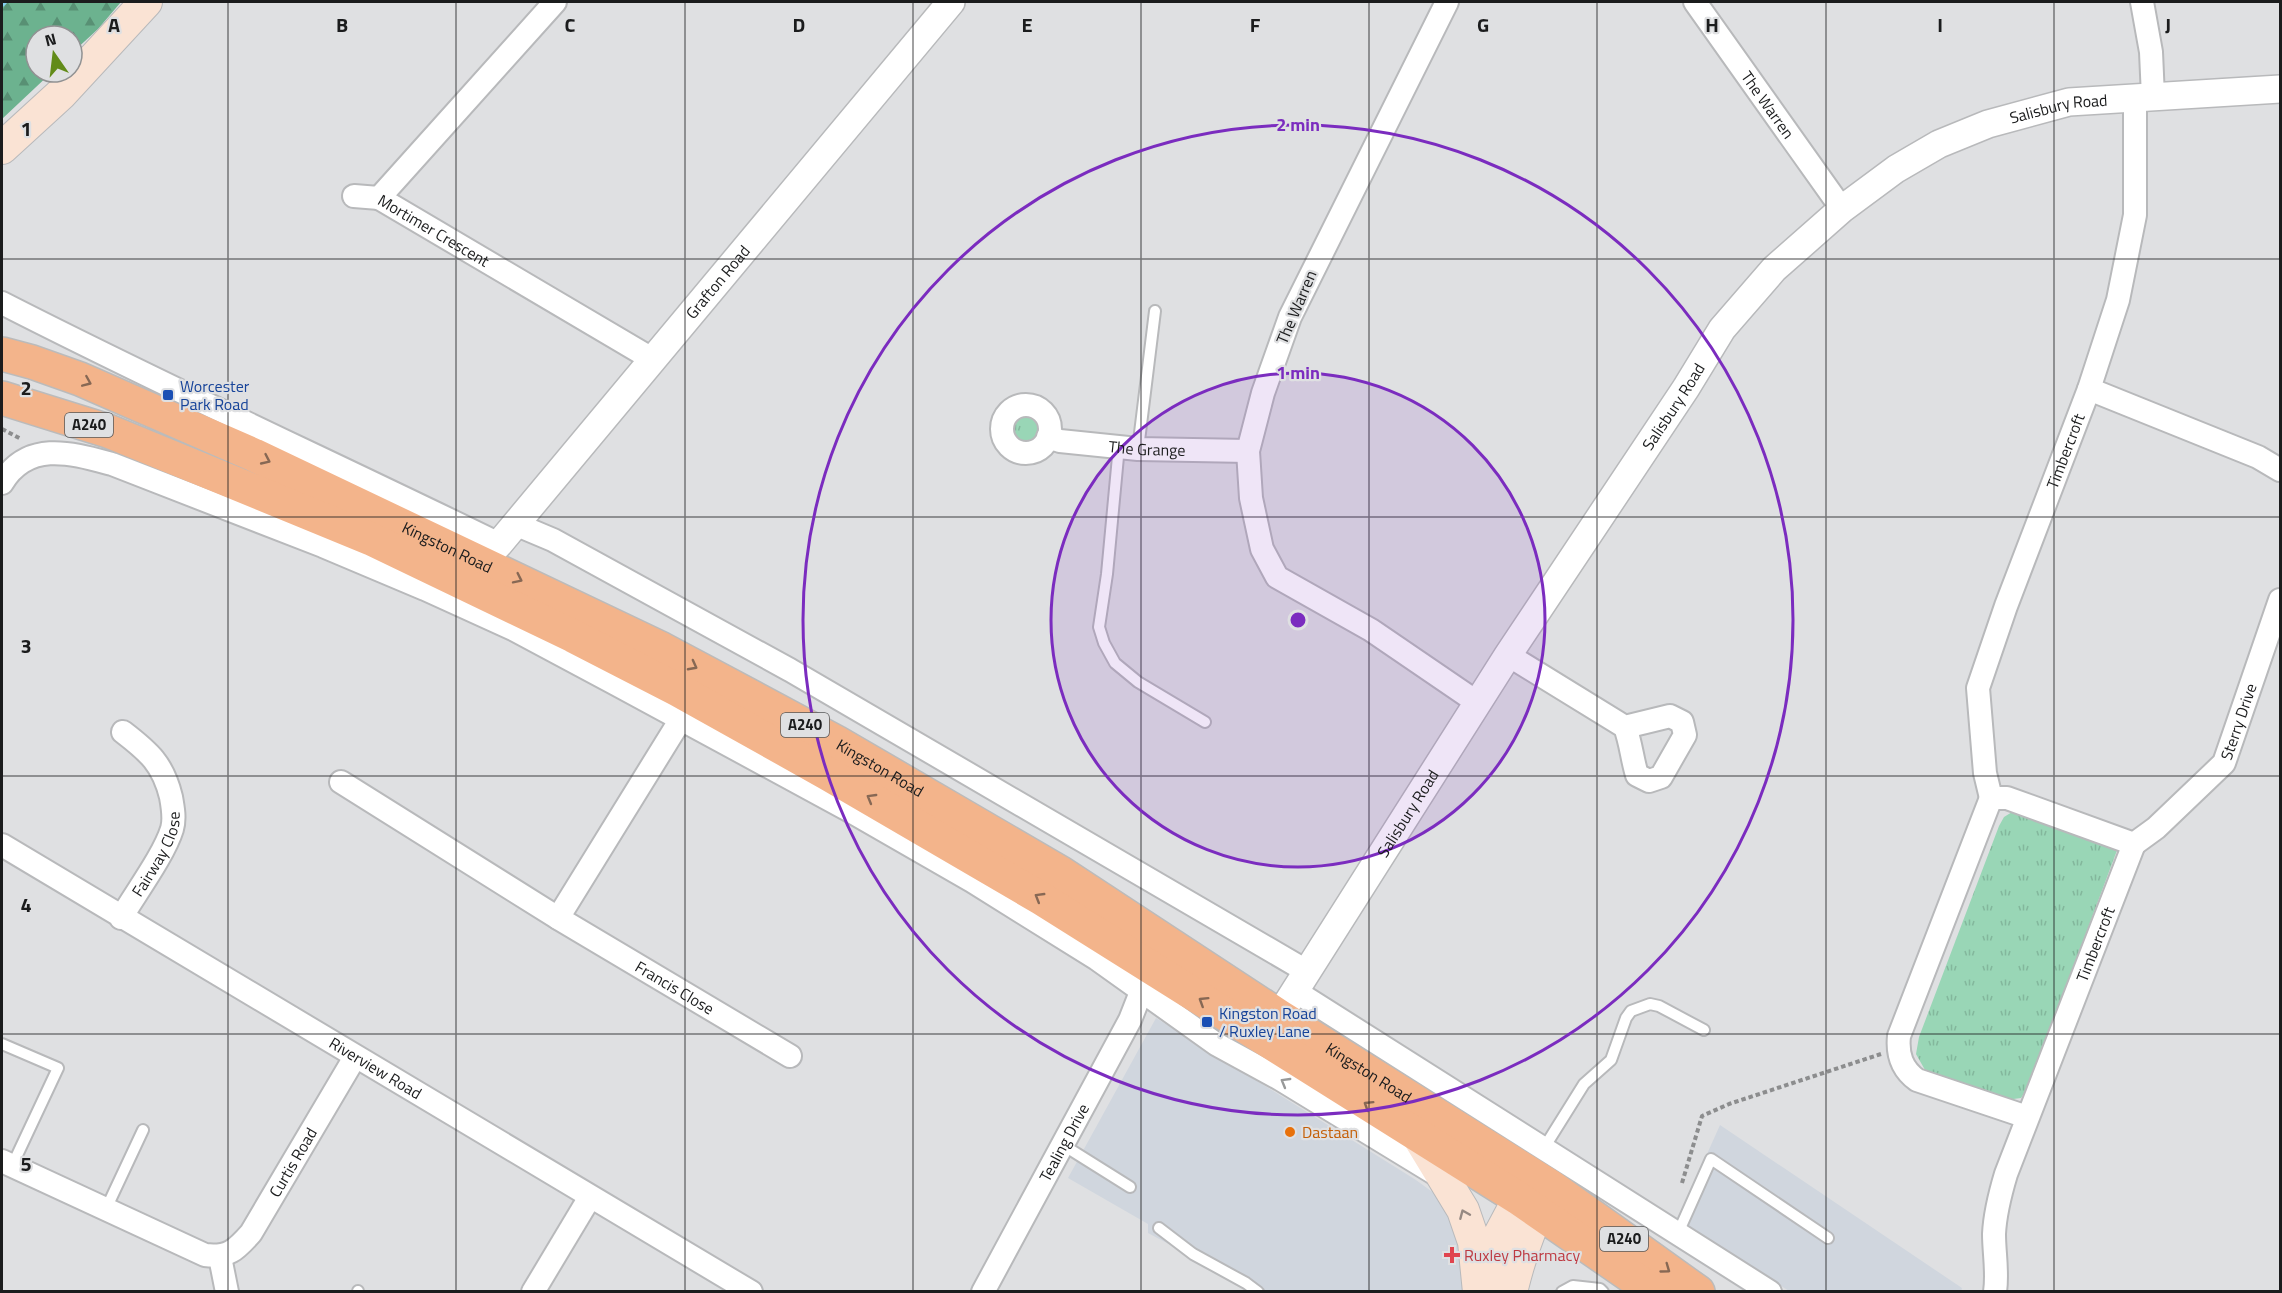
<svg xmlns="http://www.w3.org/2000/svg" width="2282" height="1293" viewBox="0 0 2282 1293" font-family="'Titillium Web',sans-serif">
  <defs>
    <pattern id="grass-tufts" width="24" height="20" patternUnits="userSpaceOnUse" patternTransform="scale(1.5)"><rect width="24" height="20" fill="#99d6b6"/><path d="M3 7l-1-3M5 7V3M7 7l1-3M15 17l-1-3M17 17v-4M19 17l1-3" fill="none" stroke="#83b79c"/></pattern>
    <pattern id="forest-firs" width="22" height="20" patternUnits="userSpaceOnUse" patternTransform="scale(1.5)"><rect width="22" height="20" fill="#6cb28f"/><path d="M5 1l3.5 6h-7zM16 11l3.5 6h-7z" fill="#589074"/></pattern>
  </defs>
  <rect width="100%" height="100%" fill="#dfe0e2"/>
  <!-- built -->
  <path fill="#d0d6de" d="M1156,1018L1416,1180L1446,1202L1460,1222L1471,1291H1247L1240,1282L1148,1233V1224L1068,1178Z
    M1720,1125L1962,1288L1961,1292L1789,1291L1690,1228L1681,1212Z"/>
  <!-- grass -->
  <path fill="url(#grass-tufts)" d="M1012 430a13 13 0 1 1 26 0a13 13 0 1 1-26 0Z
    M2017,809L2119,845L2029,1086L2021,1098L2006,1100L1925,1070L1916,1054L1919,1037L1999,826L2004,817Z"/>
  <!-- forest -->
  <path fill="url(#forest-firs)" d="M2,2H121L98,29L72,53V36H36V72H52L2,119Z"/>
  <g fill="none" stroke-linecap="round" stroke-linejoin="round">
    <!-- stream -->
    <path stroke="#87cff2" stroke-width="6" d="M2,4L4,2"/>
    <!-- service casing -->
    <g stroke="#b8b9bb" stroke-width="14">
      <path id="service" d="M1119,446L1107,574L1099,627L1104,643L1115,663L1138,682L1205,722
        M1138,449L1155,311
        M2,1044L58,1068L12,1166
        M1063,1145L1130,1187
        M1544,1148L1584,1084L1611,1060L1626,1018L1631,1011L1650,1004L1659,1006L1704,1030
        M106,1209L143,1130
        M1159,1228L1193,1254L1246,1283L1258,1292
        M1678,1233L1711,1159L1828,1238
        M358,1292V1291
        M1562,1292L1573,1286L1600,1289L1603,1292"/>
    </g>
    <!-- minor casing -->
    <g stroke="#b8b9bb" stroke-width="26">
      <g id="minor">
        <path id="s1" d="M555,2L379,198L652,359"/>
        <path d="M1447,2L1290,317L1263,393L1248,451L1251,498L1262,549L1277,577L1371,630L1478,703"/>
        <path id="s2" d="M1695,2L1842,209"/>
        <path d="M2142,2L2151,52L2153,97"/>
        <path d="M354,196L379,198"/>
        <path d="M2,303C166,387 333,463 499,544"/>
        <path d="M2089,389L2258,457L2280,470"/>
        <circle cx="1026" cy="429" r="24"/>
        <path id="s3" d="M1048,437L1060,441L1138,449L1248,451"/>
        <path d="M2,483C28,440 71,453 112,464L323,546L425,589L515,630L616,684L845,808L972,881L1097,959L1216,1044L1280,1079L1439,1176"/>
        <path d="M515,524L553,540L790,670L1308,972"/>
        <path d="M1508,655L1625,727L1670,716L1682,722L1685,735L1661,777L1649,781L1637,775C1632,759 1631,743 1625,727"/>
        <path id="s4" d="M341,782L558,918L790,1056"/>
        <path d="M1991,798L1899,1036C1897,1055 1902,1069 1917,1080L2027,1117"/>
        <path id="s5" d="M2134,844L2156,828L2224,763L2280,600"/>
        <path id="s6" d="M2,845L751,1292"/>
        <path id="s7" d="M121,918C135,894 164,855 172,829C175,819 173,808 171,797C163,764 149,752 123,732"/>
        <path d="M558,918L681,719"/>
        <path d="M1295,991L1770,1292"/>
        <path id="s8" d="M2,1161L205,1255C228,1258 236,1250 251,1233L355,1057"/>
        <path d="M220,1257L227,1292"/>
        <path d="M533,1292L590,1197"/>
        <path id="s9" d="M983,1292L1130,1020L1141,992"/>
        <path id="s10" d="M1995,1292C1998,1273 1994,1253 1994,1234C1995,1213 2000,1194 2006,1174L2134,844L2007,798H1991L1985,773L1978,688L2006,606L2089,389L2118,300L2135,215V98"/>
      </g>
    </g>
    <!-- tertiary casing -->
    <g stroke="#b8b9bb" stroke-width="30">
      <g id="tertiary">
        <path id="s11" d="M482,562L499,544L951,2"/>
        <path id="s12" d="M1279,1016L1508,655L1686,388L1722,329L1774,269L1842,209L1896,169L1939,144L1988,124L2069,102L2280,89"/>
      </g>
    </g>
    <!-- secondary casing -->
    <g stroke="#b8b9bb" stroke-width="34">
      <path id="secondary" d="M2,148L61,94L146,2
        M1418,1136L1463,1210L1474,1242L1479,1292
        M1488,1285L1498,1238L1531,1176
        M1511,1292C1520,1255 1531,1221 1549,1188"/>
    </g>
    <!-- trunk casing -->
    <g stroke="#bbb" stroke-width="36">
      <g id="trunk">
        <path id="s13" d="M2,354L32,362L80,379L254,455L662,649L836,742L1061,873L1279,1016L1550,1186L1698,1292"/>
        <path d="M2,398L108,431L371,539L573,636L678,690L828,774L1042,899L1518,1198L1654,1292"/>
      </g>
    </g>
    <!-- path -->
    <path stroke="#8c8d8e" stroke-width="4" stroke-dasharray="4.5 3" stroke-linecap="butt" d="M2,429L21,439
      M1682,1183L1702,1116L1729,1104L1881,1054"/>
    <!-- service -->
    <use href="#service" stroke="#fff" stroke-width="10"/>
    <!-- minor -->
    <use href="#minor" stroke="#fff" stroke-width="22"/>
    <!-- tertiary -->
    <use href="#tertiary" stroke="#fff" stroke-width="27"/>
    <!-- secondary -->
    <use href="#secondary" stroke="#fae3d4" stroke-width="32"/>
    <!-- trunk -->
    <use href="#trunk" stroke="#f3b48b" stroke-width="33"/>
  </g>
  <!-- one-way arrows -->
  <defs><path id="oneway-chevron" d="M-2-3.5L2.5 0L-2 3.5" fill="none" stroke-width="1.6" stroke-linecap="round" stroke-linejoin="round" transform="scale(1.5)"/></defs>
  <g stroke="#876854">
    <use href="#oneway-chevron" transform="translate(87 382) rotate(23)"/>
    <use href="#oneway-chevron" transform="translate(266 460) rotate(25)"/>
    <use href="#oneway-chevron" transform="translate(518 579) rotate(26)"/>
    <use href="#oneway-chevron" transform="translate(693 666) rotate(28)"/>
    <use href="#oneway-chevron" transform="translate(871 798) rotate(-150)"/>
    <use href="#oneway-chevron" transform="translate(1039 897) rotate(-149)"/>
    <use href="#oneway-chevron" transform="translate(1203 1001) rotate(-148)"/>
    <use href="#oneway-chevron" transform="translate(1368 1105) rotate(-148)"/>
    <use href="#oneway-chevron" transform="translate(1666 1269) rotate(36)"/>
  </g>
  <use stroke="#989999" href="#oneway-chevron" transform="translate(1285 1082) rotate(-150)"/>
  <use stroke="#968982" href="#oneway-chevron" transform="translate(1464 1214) rotate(-113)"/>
  <!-- grid -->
  <path fill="none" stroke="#1b1c1d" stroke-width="1.5" stroke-opacity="0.55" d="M228,2V1292M456,2V1292M685,2V1292M913,2V1292M1141,2V1292M1369,2V1292M1597,2V1292M1826,2V1292M2054,2V1292M2,259H2280M2,517H2280M2,776H2280M2,1034H2280"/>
  <!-- distance rings -->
  <circle cx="1298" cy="620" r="247" fill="#7b2cbf" fill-opacity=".12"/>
  <g fill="none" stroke="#7b2cbf" stroke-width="3">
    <circle cx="1298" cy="620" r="247"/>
    <circle cx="1298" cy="620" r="495"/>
  </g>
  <!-- markers -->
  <g fill="#1a4fb4" stroke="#dfe0e2" stroke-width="2">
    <rect x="162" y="389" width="12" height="12" rx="3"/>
    <rect x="1201" y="1016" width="12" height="12" rx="3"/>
  </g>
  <circle fill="#e8710a" stroke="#dfe0e2" stroke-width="2" cx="1290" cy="1132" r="6"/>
  <path fill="#e0444e" stroke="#dfe0e2" stroke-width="2" d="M1449 1246h6v6h6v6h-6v6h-6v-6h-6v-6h6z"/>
  <g text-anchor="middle" stroke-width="4.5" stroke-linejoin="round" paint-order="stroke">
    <!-- shield labels -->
    <g fill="#dfe0e2" stroke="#565758" stroke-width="1.5">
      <rect x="65" y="413" width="48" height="24" rx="4.5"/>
      <rect x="781" y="713" width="48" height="24" rx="4.5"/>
      <rect x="1600" y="1227" width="48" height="24" rx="4.5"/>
    </g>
    <g font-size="15" font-weight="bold" fill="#1b1c1d">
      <text x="89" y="430">A240</text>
      <text x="805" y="730">A240</text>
      <text x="1624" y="1244">A240</text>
    </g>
    <!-- street labels -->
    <g font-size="16" fill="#1b1c1d" stroke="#dfe0e2">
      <text dy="6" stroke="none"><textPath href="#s2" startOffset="126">The Warren</textPath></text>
      <text dy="6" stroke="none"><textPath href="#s12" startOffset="1230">Salisbury Road</textPath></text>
      <text dy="6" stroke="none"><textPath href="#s1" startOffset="327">Mortimer Crescent</textPath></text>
      <text dy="6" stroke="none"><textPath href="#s11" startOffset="366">Grafton Road</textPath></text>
      <text transform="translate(1296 307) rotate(-67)" y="6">The Warren</text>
      <text dy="6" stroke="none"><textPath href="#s12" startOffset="726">Salisbury Road</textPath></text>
      <text dy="6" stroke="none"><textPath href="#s3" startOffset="100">The Grange</textPath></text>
      <text dy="6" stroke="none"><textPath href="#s10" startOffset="988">Timbercroft</textPath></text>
      <text dy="6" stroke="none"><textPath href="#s13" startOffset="486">Kingston Road</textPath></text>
      <text dy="6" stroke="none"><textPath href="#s5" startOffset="165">Sterry Drive</textPath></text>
      <text dy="6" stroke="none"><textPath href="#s13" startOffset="972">Kingston Road</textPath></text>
      <text dy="6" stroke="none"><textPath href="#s12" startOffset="240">Salisbury Road</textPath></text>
      <text dy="6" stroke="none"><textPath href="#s7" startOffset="74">Fairway Close</textPath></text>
      <text dy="6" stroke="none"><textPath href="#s10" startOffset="366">Timbercroft</textPath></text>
      <text dy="6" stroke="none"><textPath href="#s4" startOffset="392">Francis Close</textPath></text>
      <text dy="6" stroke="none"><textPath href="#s6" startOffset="435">Riverview Road</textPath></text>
      <text dy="6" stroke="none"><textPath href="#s13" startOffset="1548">Kingston Road</textPath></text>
      <text dy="6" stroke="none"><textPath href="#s9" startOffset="170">Tealing Drive</textPath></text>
      <text dy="6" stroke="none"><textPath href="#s8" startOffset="360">Curtis Road</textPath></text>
    </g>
    <!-- transit labels -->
    <g font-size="16" fill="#164399" stroke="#dfe0e2" text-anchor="start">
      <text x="180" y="392">Worcester<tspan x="180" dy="18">Park Road</tspan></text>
      <text x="1219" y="1019">Kingston Road<tspan x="1219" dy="18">/ Ruxley Lane</tspan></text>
    </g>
    <!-- food labels -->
    <g font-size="16" fill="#c56008" stroke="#dfe0e2" text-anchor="start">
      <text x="1302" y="1138">Dastaan</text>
    </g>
    <!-- health labels -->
    <g font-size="16" fill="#be3a42" stroke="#dfe0e2" text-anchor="start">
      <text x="1464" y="1261">Ruxley Pharmacy</text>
    </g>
  </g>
  <g font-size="20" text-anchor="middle" font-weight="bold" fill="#1b1c1d" stroke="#dfe0e2" stroke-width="4.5" stroke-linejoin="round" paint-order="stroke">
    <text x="114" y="32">A</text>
    <text x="342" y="32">B</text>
    <text x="570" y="32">C</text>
    <text x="799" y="32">D</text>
    <text x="1027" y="32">E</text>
    <text x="1255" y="32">F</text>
    <text x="1483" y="32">G</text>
    <text x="1712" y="32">H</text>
    <text x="1940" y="32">I</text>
    <text x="2168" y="32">J</text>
    <text x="26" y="136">1</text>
    <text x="26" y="395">2</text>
    <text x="26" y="653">3</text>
    <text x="26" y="912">4</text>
    <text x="26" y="1171">5</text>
  </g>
  <circle cx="1298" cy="620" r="9" fill="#7b2cbf" stroke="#dfe0e2" stroke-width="3"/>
  <g font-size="18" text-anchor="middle" font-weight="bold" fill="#7b2cbf" stroke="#dfe0e2" stroke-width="4.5" stroke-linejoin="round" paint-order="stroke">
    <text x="1298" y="131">2 min</text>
    <text x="1298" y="379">1 min</text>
  </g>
  <!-- border -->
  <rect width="2282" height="1293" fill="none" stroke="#1b1c1d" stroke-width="6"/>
  <!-- north arrow -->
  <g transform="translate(54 54) rotate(346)"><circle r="28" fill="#dfe0e2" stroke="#919293" stroke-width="1.5"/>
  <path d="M0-4.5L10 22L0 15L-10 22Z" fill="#628b19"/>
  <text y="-9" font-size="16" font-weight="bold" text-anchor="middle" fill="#1b1c1d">N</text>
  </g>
</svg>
